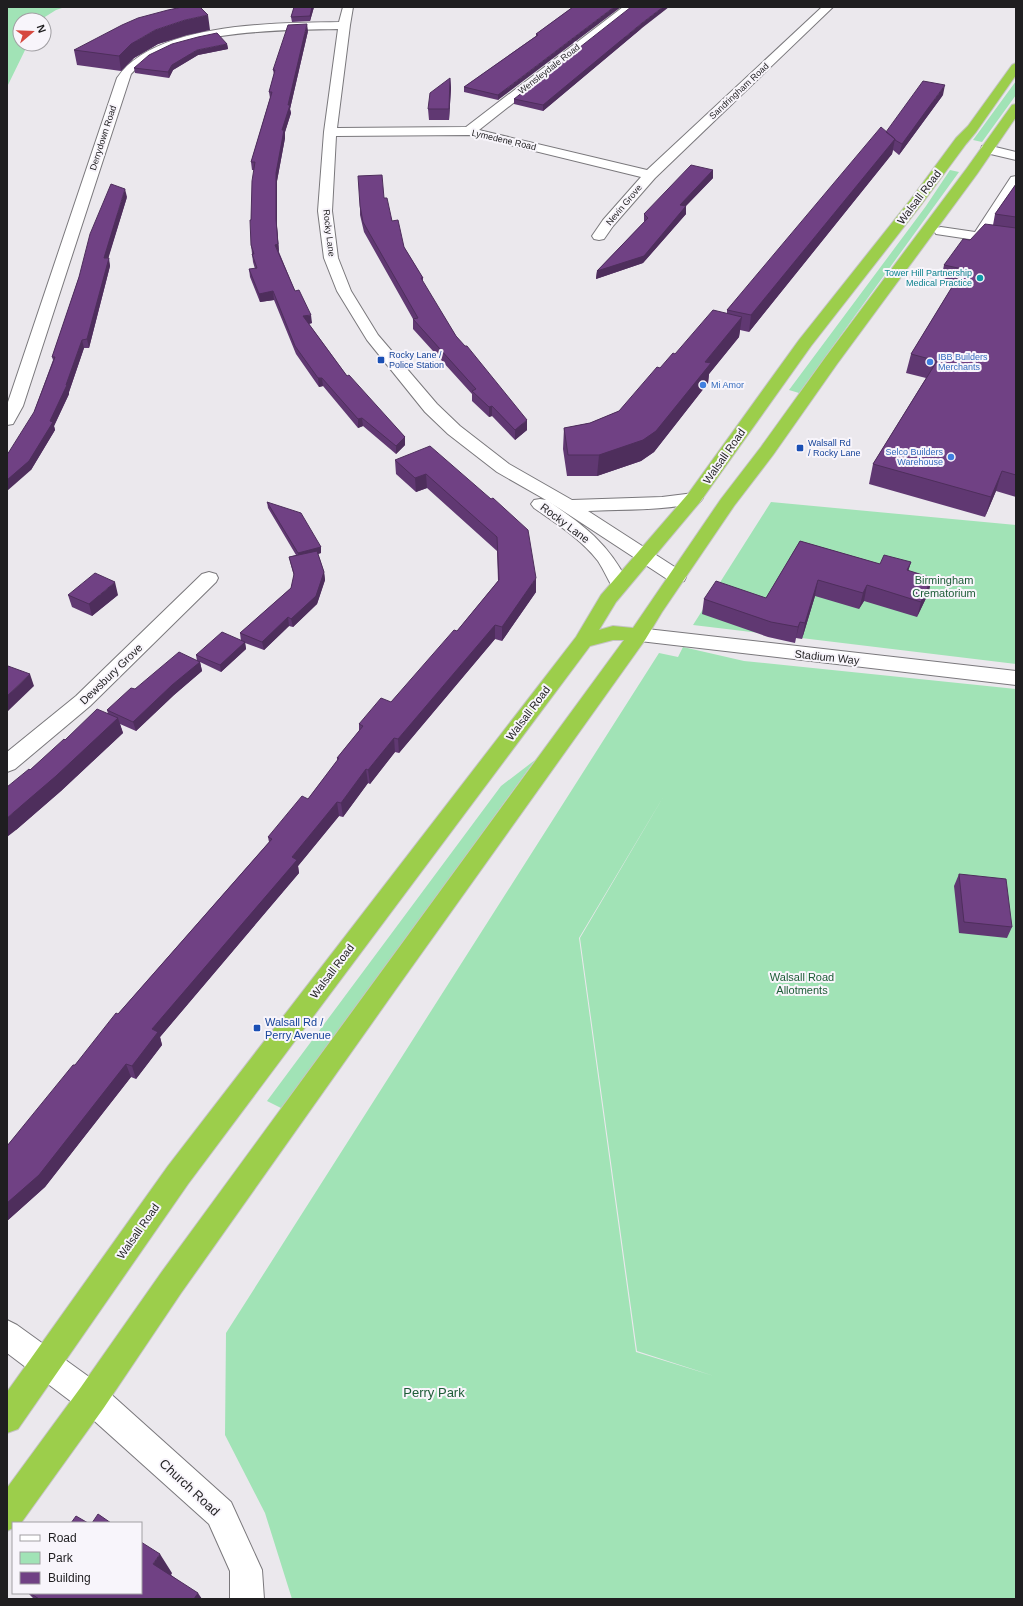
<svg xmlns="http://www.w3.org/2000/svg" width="1023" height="1606" viewBox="0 0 1023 1606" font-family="Helvetica,sans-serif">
  <rect width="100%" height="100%" fill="#ebe8ed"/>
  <!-- green -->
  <path fill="#a1e3b6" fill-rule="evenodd" d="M7,7H65L56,10L40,20H20V44H28L7,87Z
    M1016,81V95L982,142L973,140Z
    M950,170L959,172L799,393L789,390L926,206Z
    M771,502L1016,525V664L693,625Z
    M683,647L744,661L1016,689V1599H292L265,1513L225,1435L226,1333L659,653L678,657ZM665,794L580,938L637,1351L714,1376L636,1352L579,938Z
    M535,760L283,1109L267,1101L501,786Z"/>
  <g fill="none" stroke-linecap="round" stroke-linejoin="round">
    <!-- minor casing -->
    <g stroke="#7a787c" stroke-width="2">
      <path id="minor" d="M343,7H353L350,25L337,128L466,127L623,7H635L479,130L647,170L822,7H833L655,178L613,226L604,239L599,240L594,239L592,236L603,220L641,177L469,135L336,136L332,211L338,258L351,291L378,335L437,404L460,426L509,464L572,500L662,497L694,493L700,494L703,498L700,502C664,511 625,509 588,511L684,573L686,577L684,581L677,583L670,581L548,501C585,526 608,543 629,584L627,588L620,590L613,588C608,580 604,570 598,561C581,539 557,524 534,508L531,504L534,500L540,499L546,500L497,472L448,434L425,412L367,340L337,291L324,258L318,211L324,132L338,29C282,30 170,29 131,74L23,406L13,424L7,425V405L117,78C154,22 278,23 339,22Z
        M987,145L1016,152V160L982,152L981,149L982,146Z
        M1016,176V190L988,234L1016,238V246L936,234L934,231L936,228L941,227L975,232L1011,177Z
        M209,572L216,574L218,578L216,582L90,706L15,769L7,772V752L76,696L202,574Z
        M638,628L1016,671V685L631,640L628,635L631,630Z
        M7,1320L17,1325L103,1387L231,1502L262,1570L264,1599H230V1571L209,1524L81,1409L7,1353Z"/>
    </g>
    <!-- highway casing -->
    <g stroke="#c5c4c5" stroke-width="2">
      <path id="highway" d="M1016,63V75L976,132L966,144L921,205L811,346L700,502L616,602L599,630L613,626L633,628L721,499L761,447L825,358L967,168L1012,105L1016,104V117L977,174L837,364L773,455L734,506L662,612L645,640L396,989L181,1293L103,1409L21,1523H13V1528L7,1531V1488L81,1387L161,1273L624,640H613L590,646L188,1184L18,1429L7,1433V1392L168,1166L576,637L601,595L688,494L799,340L911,199L956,138L968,126L1012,65Z"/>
    </g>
    <!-- minor -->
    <use href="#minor" fill="#fff" fill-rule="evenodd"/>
    <!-- highway -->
    <use href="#highway" fill="#9cce4b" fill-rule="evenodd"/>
  </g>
  <!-- wall -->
  <path fill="#603872" d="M294,7H314L310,21L292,22L291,17Z
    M573,7L498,100L464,92V87L536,36V34Z
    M642,28L543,111L514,104V99Z
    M210,30L187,35L158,44L134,58L121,71L77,65L74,50Z
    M308,31L290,109L291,113L285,132V138L277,181V227L279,252L295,291L312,323L309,324L347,376L405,437V445L396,454L363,426L358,428L323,386L319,387L296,354L274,300L260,302L250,277L249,269H255L253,262L251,245V220L254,170H252L251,162L270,98L269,92L274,74L273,70Z
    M227,44L228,49L198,55L173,70L169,78L135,73L134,68Z
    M450,78L451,88L449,120H429L428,109Z
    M943,95L899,155L893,150L892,154L749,332L740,330L739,337L709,374L708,383L654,452L641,461L597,476H567L563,449L564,428L590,423L619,411L660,368L727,313V310L886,132Z
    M713,170V178L686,206V214L643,263L596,279L597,271L644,222V214Z
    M1016,184V497L996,491L985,517L869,484L873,464L926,378L906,373L911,354L952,287L940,284L944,265L970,240L993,225L995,214Z
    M127,197L108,258L110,266L89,348H84L69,392V394L54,426L55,430L31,470L34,412L53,360L52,357L79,277Z
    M384,198L392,221L404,247L423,278V283L456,336L527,430L515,440L492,416L489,417L472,401V394L413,329V319L364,232L360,215V206Z
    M395,460L491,499L536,592L502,641L495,639L399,753L395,752L370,784L368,783L343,817L339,816L298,866L299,873L160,1037L162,1045L136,1079L131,1077L45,1187L7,1221V1146L118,1014L269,842L268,837L308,799L337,761V758L359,731V724L391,702L457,631L498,581L497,551L427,488L416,492L396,474Z
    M267,502L321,547V553L318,554L324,572L325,580L317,604L293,627L289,626L264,650L245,643L246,649L221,672L200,662L202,671L174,695L136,731L120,724L123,733L61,791L16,830L30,770L65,740L108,714L107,710L135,689L197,661L196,655L241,641L240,633L291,588L294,576L291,565L289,557L296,555L268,508Z
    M800,541L880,564L911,562L908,571L932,578L928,594L917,617L864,601L859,609L815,596L802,639L796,638L795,643L768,637L702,614L704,599L766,598Z
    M68,595H118L92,616L72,607Z
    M959,874L1012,927L1007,938L959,933L954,886Z
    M172,1573L171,1575L202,1599H34L28,1593H141Z"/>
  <!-- shaded-wall -->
  <path fill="#4e2e5c" d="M312,7H314L310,21V16Z
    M614,7H621L498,100V95Z
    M663,7H669L642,28L543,111V105L642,23Z
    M208,15L210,30L187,35L158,44L134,58L121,71L119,56L131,44L155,30L185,20Z
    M307,24L308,31L290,109L291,113L285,132V138L277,181V227L279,252L275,245L276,173L282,130L288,105Z
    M227,44L228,49L198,55L173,70L169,78L168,72L172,65L197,50Z
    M450,78L451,88L449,120V109Z
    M945,85L943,95L899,155L902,144Z
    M895,139L892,154L749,332L751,315Z
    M713,170V178L680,212V205Z
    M125,189L127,197L106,266L104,258Z
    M686,206V214L643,263L596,279L597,271Z
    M109,258L110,266L89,348L87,339Z
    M273,291L274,300L260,302L259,294Z
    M311,315L312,323L304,325L303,316Z
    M742,317L739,337L709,374L708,383L654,452L641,461L597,476L599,455L705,362Z
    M82,340L84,348L69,392V394L54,426L55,430L31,470L7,491V480L50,421L66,385Z
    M318,378H322L323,386L319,387Z
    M492,406V416L489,417V407Z
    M362,418L363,426L358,428V419Z
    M527,420V430L515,440V430Z
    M405,437V445L396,454V446Z
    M1002,471L996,491L985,517L991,497Z
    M426,474L427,488L416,492L415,478Z
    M321,547V553L299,559L298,553Z
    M911,562L906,578L907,570Z
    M324,572L325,580L317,604L293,627L291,619Z
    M536,578V592L502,641V627Z
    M932,578L928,594L917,617L921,602Z
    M818,580L815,596L802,639L805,623Z
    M115,582L118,595L92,616L89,604Z
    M867,585L864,601L859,609L863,593Z
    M288,617L289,626L264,650L262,642Z
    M800,622L796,638L795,643L798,627Z
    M495,625V639L399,753L398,739Z
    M245,642L246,649L221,672L220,665Z
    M200,662L202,671L174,695L136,731L133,722L172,685Z
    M30,674L34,686L8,711L7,708V696Z
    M118,718L123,733L61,791L16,830L7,837V818Z
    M394,738L395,752L370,784L368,770Z
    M366,769L368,783L343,817L341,803Z
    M337,802L339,816L298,866L299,873L160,1037L162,1045L136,1079L132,1066L152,1029Z
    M126,1064L131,1077L45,1187L7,1221V1203Z
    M160,1554L172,1573L166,1583L153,1564Z
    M198,1593L202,1599H194Z"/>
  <!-- building -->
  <path fill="#704184" stroke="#4e2e5c" d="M182,7H200L208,15L185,20L155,30L131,44L119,56L74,50L122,25L138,18L168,10Z
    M294,7H312L310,16L291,17Z
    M573,7H614L498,95L464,87L538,35L536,34Z
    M631,7H663L642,23L543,105L514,99Z
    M307,24L288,105H290L282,130H284L276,173V219L278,244L275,245L295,291L299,290L311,315L303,316L347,376L349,375L405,437L396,446L362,418L358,419L322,378H318L295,346L273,291L259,294L249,269L257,268L252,254H254L251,245L250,220H251L252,181L255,162H251L272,92H269L275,70H273L288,25Z
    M217,33L227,44L197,50L172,65L168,72L134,68L149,55L172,44L198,37Z
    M450,78L449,109H428L430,93Z
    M923,81L945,85L902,144L895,140V139L886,132Z
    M881,127L895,139L751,315L727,310Z
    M691,165L713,170L680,205L686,206L644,256L597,271L648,218L644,214Z
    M382,175L384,198H387L392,221L398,220L404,247L423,278H421L456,336L465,346H467L527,420L515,430L492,406L489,407L472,391L476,389L413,319L418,318L363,222L360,206L358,176Z
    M111,184L125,189L104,258H109L87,339L82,340L66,385H67L50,421L53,422L29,461L7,480V455L34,412L55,357H52L79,277L90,234Z
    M1016,184V217L995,214Z
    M985,224L1016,228V475L1002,471L991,497L873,464L937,361L911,354L963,269L944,265L963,239L970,240Z
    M713,310L742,317L705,362L711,363L656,431L643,440L599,455H568L564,428L590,423L619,411L657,367L660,368L673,353L675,354Z
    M430,446L491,499L493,498L528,530L536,578L502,627L495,625L398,739L394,738L368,770L366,769L341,803L337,802L292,857L297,860L152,1029L158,1032L132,1066L126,1064L39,1175L7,1203V1146L73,1065H75L116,1013L118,1014L272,839L268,837L302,796L308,799L339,758H337L363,726L359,724L381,698L391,702L454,630L457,631L499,580L497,537L426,474L415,478L395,460Z
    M267,502L301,513L321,547L298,553Z
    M800,541L880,564L884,555L911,562L907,570L932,578L921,602L867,585L863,593L818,580L805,623L800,622L798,627L771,622L704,599L716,581L766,598Z
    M317,551L324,572L316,596L291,619L288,617L262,642L240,633L291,588L294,574L289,557Z
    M95,573L115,582L89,604L68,595Z
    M222,632L245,642L220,665L196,655Z
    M179,652L200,662L172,685L133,722L107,710L131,688L135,689Z
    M8,666L30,674L7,696V667Z
    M97,709L118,718L56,776L7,818V787L29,769L30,770L64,739L65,740Z
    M959,874L1006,879L1012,927L964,922Z
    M98,1514L111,1523H92Z
    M76,1516L88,1523H71Z
    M141,1542L160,1554L153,1564L198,1593L194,1599H39L30,1593H141Z"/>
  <!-- markers -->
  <circle fill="#0f9aa8" stroke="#f8f5fb" stroke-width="1.5" cx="980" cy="278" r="4"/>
  <g fill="#1a4fb4" stroke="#f8f5fb" stroke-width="1.5">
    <rect x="377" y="356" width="8" height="8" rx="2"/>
    <rect x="796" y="444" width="8" height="8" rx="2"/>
    <rect x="253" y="1024" width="8" height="8" rx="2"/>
  </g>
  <g fill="#3f7fe0" stroke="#f8f5fb" stroke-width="1.5">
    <circle cx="930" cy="362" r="4"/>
    <circle cx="703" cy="385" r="4"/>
    <circle cx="951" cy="457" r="4"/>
  </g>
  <g text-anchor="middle" stroke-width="4" stroke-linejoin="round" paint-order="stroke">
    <!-- far-street labels -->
    <g font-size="9" fill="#1f1e20" stroke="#f8f5fb">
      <text transform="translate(549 69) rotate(-38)" y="3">Wensleydale Road</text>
      <text transform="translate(739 91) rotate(-43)" y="3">Sandringham Road</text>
      <text transform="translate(103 138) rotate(-72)" y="3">Derrydown Road</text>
      <text transform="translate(504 140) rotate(13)" y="3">Lymedene Road</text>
      <text transform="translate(624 205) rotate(-50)" y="3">Nevin Grove</text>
      <text transform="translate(329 233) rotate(83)" y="3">Rocky Lane</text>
    </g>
    <!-- far-culture labels -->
    <g font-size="9" fill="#0d838f" stroke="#f8f5fb" text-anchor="end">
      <text x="972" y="276">Tower Hill Partnership<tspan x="972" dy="10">Medical Practice</tspan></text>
    </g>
    <!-- far-transit labels -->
    <g font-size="9" fill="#164399" stroke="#f8f5fb" text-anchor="start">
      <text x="389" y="358">Rocky Lane /<tspan x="389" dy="10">Police Station</tspan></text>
      <text x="808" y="446">Walsall Rd<tspan x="808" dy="10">/ Rocky Lane</tspan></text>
    </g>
    <!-- far-shop labels -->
    <g font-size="9" fill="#366cbe" stroke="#f8f5fb" text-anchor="start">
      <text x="938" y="360">IBB Builders<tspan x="938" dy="10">Merchants</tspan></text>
      <text x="711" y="388">Mi Amor</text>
      <text x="943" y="455" text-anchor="end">Selco Builders<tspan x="943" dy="10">Warehouse</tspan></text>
    </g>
    <!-- street labels -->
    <g font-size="11" fill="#1f1e20" stroke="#f8f5fb">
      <text transform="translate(919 197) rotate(-53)" y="4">Walsall Road</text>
      <text transform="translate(724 456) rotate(-55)" y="4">Walsall Road</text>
      <text transform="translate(565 523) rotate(37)" y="4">Rocky Lane</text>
      <text transform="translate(827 657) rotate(6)" y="4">Stadium Way</text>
      <text transform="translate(111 674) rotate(-44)" y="4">Dewsbury Grove</text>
      <text transform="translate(528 713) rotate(-53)" y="4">Walsall Road</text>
      <text transform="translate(332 971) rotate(-53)" y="4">Walsall Road</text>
      <text transform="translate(138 1231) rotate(-55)" y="4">Walsall Road</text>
    </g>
    <!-- park labels -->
    <g font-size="11" fill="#1d5c37" stroke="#f8f5fb">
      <text x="944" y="584">Birmingham<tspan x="944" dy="13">Crematorium</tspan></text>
      <text x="802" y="981">Walsall Road<tspan x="802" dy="13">Allotments</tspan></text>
    </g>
    <!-- transit labels -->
    <g font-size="11" fill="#164399" stroke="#f8f5fb" text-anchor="start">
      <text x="265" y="1026">Walsall Rd /<tspan x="265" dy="13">Perry Avenue</tspan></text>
    </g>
    <!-- near-park labels -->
    <g font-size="13" fill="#1d5c37" stroke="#f8f5fb">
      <text x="434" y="1397">Perry Park</text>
    </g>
    <!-- near-street labels -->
    <g font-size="13" fill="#1f1e20" stroke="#f8f5fb">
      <text transform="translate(190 1487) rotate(43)" y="5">Church Road</text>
    </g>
  </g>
  <!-- border -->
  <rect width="1023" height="1606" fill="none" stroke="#1f1e20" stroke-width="16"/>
  <!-- legend -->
  <rect x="12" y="1522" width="130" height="72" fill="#f8f5fb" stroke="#a19fa3"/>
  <rect x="20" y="1535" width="20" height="6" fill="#ffffff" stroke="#a19fa3"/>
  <text x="48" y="1542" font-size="12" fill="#1f1e20">Road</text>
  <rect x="20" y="1552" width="20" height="12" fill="#a1e3b6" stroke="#a19fa3"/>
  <text x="48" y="1562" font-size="12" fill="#1f1e20">Park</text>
  <rect x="20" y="1572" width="20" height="12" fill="#704184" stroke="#a19fa3"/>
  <text x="48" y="1582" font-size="12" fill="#1f1e20">Building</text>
  <!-- north arrow -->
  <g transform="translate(32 32) rotate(71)"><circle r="19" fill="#f8f5fb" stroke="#a19fa3"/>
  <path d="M0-3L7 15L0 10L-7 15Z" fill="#d6483f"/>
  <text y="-6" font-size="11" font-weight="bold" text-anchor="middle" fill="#1f1e20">N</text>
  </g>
</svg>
